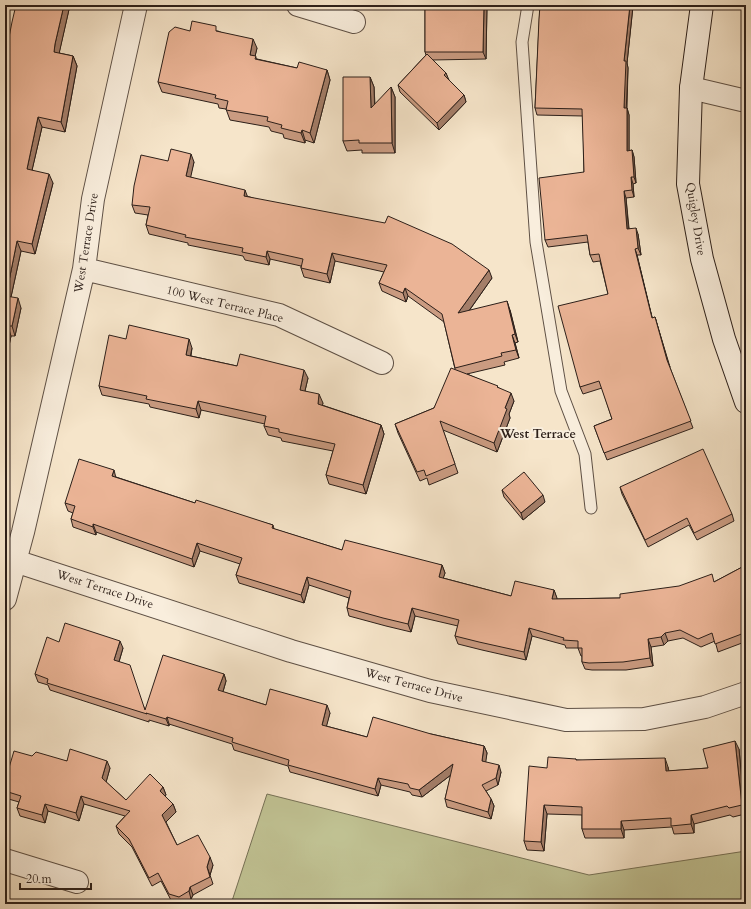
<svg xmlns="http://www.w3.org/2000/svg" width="751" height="909" viewBox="0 0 751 909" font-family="Cardo,serif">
  <rect width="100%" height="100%" fill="#f6e5ca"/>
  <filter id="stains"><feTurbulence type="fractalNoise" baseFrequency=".005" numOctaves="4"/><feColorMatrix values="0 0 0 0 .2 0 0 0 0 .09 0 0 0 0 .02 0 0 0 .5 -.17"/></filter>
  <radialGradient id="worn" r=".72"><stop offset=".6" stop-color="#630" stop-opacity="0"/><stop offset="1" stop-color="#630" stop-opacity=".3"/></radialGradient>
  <!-- green -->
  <path fill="#c1c394" stroke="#767156" d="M267,794L589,875L746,851V904H231Z"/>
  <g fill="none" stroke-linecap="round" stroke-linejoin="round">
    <!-- lane casing -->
    <g stroke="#5e5045" stroke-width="13">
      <path id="lane" d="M528,5L522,42L536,242L561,391L585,454L591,508"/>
    </g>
    <!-- street casing -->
    <g stroke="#5e5045" stroke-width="24">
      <path id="street" d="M298,5L354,22
        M691,88L746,101
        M84,269L279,315L382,363
        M15,561L291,651L430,691L566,720L644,719L705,707L746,693
        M5,599L23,532L84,269L93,199L136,5
        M5,860L77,882"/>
    </g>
    <!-- secondary casing -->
    <g stroke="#2c1f19" stroke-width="24">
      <path id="secondary" d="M702,5L691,88L688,184L702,259L724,339L746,402"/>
    </g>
    <!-- lane -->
    <use href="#lane" stroke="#f9eedd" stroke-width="11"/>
    <!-- street -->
    <use href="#street" stroke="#f9eedd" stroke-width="22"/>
    <!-- secondary -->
    <use href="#secondary" stroke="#f9eedd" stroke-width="22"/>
  </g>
  <!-- wall -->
  <path fill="#ca9b81" stroke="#2c1f19" d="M16,5H70L59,53L73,56L77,66L65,132L42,127L32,170L53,183L35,254L21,251L11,297L21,308L15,336H11L5,365Z
    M71,5H91L90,9Z
    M424,5H487L486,59L432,60L446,73L448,80L464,95L466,102L439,130L400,92L398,85L426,55L425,52V8Z
    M540,5H636V6H633L627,63L628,68L627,108L629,115V151L632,150L634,157L636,183L633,184L634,197L626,198L629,228L638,234L641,255H637L652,318L655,317L669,365L693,428L607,460L594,426L612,419L602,388L583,394L580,387L608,294L600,261L593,262L590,255L588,242L548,247L545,240L584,172L583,116L537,115L535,108Z
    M746,5V19L744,13Z
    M190,31H218L257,48L255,56L257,59L297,68L327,70L330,80L314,143L305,140V143L284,138L283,134L271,131L269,127L230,120L226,109L219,108L218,104L162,92L158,82Z
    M370,77L374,87L375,105L391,87L395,97V153H362V150L347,151L343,141Z
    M168,161L194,162L190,177L492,278L469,311L510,310L518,342L515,343L519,358L504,362L505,365L467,374L499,388L514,401L509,414L510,418L497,452L443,430L458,473L429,485L427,478L420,481L398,433L395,424L434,408L455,369L444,322L408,296L406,302L382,291L379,283L384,272L335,261L330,283L304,277L301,268V266L270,259L269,265L245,260L243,256L188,245V243L149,234L146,225L148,215L135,213L132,205Z
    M126,339L192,348L191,356L237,366L308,378L305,391L323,403L322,405L381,425L384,434L366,494L329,484L326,475L333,451L282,441L281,438L268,435L264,426L265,424L201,410L199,418L150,407L149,404L102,395L99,386Z
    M116,477L195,503L273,525L274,529L342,550L442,565L445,573L443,578L511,596L554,590L557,599L620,598L714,582L746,565V641L742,643L718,652L715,641L701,647L683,638L668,641L664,645L651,647L653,666L626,670H592L585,669L582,662V656H581L578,648H566L565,645L532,636L526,660L482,650L458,644L455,636L458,626L415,616L411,632L386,626L349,616L347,608L349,598L309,585L304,603L239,583L236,575L240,564L200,551L194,567L96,532V535L73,527L71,519L73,513L68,511L65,503Z
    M620,487L732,514L734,521L697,540L689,525L648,547L622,494Z
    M502,490L545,502L523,520L504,497Z
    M59,642L123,648L119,662L145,709L224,674L226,681L223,692L266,705L330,713L326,726L367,737L431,734L484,746L487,753L485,762L501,772L498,785L486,791L491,799L494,806L491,819L447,807L445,799L451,775L422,797L412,795L410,792L381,785L378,796L290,772L288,766L234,750L232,744L169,724V726L149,720V722L50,690L48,685L38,682L35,674Z
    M739,749L745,814L733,817L730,815L694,824V833L674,834L672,827L624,830V838H585L582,829V815L547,814L544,851L527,850L524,841L547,768L576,759V760L668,767L669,771L708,768Z
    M32,756L67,761L110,768L106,782L126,800L163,787L166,795L165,796L173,804L176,812L166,822L177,845L213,865L210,875L213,884L193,895L191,899L183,904H179L172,902L161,881L152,886L132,847L119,834L116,826L125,816L84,804L79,821L48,811L45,823L20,816L17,808L19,802L5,798V781Z"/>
  <!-- shaded-wall -->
  <path fill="#a47e69" stroke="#2c1f19" d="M64,5H70L59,54L54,52L55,44Z
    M484,5H487L486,59L483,52Z
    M630,5H633V6L627,63L628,68L626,114L624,108V61Z
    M253,39L257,48L253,65L250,55Z
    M73,56L77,66L65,132L61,122Z
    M327,70L330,80L314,143L310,133Z
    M446,73L449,80L444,75Z
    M370,77L374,87L375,118L371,108Z
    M391,87L395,97V153L392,143Z
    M464,95L466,102L439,130L437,123Z
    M627,108L629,115V158L627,151Z
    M38,117L42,127L30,179L27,169Z
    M302,130L305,140V143L301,133Z
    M632,150L634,157L636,183L634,177Z
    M191,154L194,162L189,185L186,176Z
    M49,174L53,183L35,254L32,244Z
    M631,177L633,184L634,197L632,190Z
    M245,190L248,198L244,196Z
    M624,191L626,198L629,236L627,229Z
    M636,228L638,234L641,255L638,248Z
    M17,241L21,251L9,306L6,296Z
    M635,249L637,255L654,325L652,318Z
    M267,251L270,259L269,265L266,257Z
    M332,253L335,261L330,283L327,274Z
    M489,270L492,278L461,322L458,313Z
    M405,288L408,296L406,302L403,293Z
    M18,298L21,308L15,336L12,326Z
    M507,301L510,310L518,342L515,334Z
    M655,317L657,324L670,367L667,360Z
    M8,326L11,336L5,365V338Z
    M512,335L515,343L519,358L516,350Z
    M189,339L192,348L189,363L186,355Z
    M304,370L308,378L303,399L300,390Z
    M511,393L514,401L509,414L510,418L497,452L494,443L505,408Z
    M319,394L323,403L321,412L318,404Z
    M198,401L201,410L199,418L196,409Z
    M381,425L384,434L366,494L363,485Z
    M114,470L116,478L112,476Z
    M543,495L545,502L523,520L521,513Z
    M93,524L96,532V535L93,527Z
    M197,543L200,551L194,567L192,559Z
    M442,565L445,573L441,585L439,577Z
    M307,577L309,585L304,603L301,595Z
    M554,590L557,598L555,607L552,599Z
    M412,608L415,616L411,632L408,624Z
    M529,628L532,636L526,660L524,652Z
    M665,633L668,641L664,645L661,637Z
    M648,639L651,647L653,666L650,658Z
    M120,641L123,648L117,668L114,660Z
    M224,674L226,681L221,698L218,690Z
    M327,705L330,713L325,732L322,725Z
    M167,717L169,724V726L166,719Z
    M735,741L739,749L745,814L742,805Z
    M484,746L487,753L485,768L482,761Z
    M665,758L668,767L669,779L666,771Z
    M107,761L110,768L105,786L102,778Z
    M453,764L456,771L422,797L419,790Z
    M499,765L501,772L498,785L496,778Z
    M378,778L381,785L378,796L375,789Z
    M163,787L166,795L163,799L160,791Z
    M81,796L84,804L79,821L76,813Z
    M491,799L494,806L491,819L488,812Z
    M45,804L48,811L45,823L42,815Z
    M173,804L176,812L165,823L162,815Z
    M544,805L547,814L544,851L541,842Z
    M691,815L694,824V833L691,824Z
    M621,821L624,830V838L621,829Z
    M210,857L213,865L210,875L207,867Z
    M190,887L193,895L191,899L189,891Z"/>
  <!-- building -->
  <path fill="#ebb496" stroke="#2c1f19" d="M16,5H64L55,44L54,52L73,56L61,122L38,117L27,169L49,174L32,244L17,241L6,296L18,298L12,326H8L5,338V58L12,22Z
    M424,5H484L483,52H425V8Z
    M540,5H630L624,61H626L624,108H627V151L632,150L634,177H631L632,190L624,191L627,229L636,228L638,248L635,249L652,318L655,317L667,360L691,421L604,453L594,426L612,419L599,381L580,387L558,306L608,294L599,254L590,255L587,235L545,240L539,178L584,172L582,109L535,108L539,19Z
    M746,5V13H744Z
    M192,21L216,26V31L253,39L250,55L256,56L255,59L297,68L299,62L327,70L310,133L302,130L301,133L281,128L282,125L267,121L268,117L226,110L228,101L215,98L216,95L158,82L169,32L175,27L190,31Z
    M427,54L446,73L444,75L464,95L437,123L398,85Z
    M343,77H370L371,108L391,87L392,143H359V140L343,141Z
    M171,149L191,154L186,176L245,190L244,196L385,223L388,216L452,244L489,270L458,313L507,301L515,334L512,335L516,350L501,353L502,356L455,368L442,314L405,288L403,293L379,283L387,265L332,253L327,274L301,268L303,259L267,251L266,257L242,252L243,248L185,237L186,235L146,225L150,207L132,205L134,186L141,155L168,161Z
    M129,325L189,339L186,355L237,366L240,354L304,370L300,390L319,394L318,404L381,425L363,485L326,475L335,444L279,432V429L264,426L266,416L198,401L196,409L146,399L147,396L99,386L109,335L126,339Z
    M451,368L498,386L497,387L511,393L505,408L507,409L494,443L440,421L455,464L426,476L424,470L417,472L395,424L434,408Z
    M703,449L732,514L694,533L687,518L645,540L620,487Z
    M79,459L114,470L112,476L195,503L196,500L236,513L273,525L272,528L342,550L345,540L442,565L439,577L511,596L515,581L554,590L552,599L620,598V594L679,586L712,574L714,582L746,565V632L739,635L715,644L712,633L698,639L680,630L665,633L661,637L648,639L650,658L623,662L589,663L582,662V648H578V641L563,640L564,638L529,628L524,652L479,642L455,636L459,620L412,608L408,624L383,618L347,608L351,591L307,577L301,595L236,575L242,558L197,543L192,559L93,524V527L71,519L75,506L65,503Z
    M524,472L543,495L521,513L502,490Z
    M65,623L120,641L114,660L130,665L145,710L163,655L224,674L218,690L266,705L270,689L327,705L322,725L367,737L373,717L431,734L484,746L482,761L499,765L496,778L482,785L491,799L488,812L445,799L453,764L419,790L410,788L408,784L378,778L375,789L288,765L289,760L232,742L233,738L167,717L166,719L146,713L147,714L47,683L48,679L35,674L47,637L59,642Z
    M735,741L742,805L729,808L727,806L691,815V824L671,826V818L621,821V829H582V807L544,805L541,842L524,841L529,766L547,768L548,757L576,759V760L665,758L666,771L708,768L703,749Z
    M70,749L107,761L102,778L126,800L150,774L163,787L160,791L173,804L162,815L177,845L198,835L210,857L207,867L210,877L190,887L189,891L179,897L169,894L158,873L149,878L129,839L116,826L130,811L81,796L76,813L45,804L42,815L17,808L21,796L5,791V781L14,751L32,756L36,752L67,761Z"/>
  <g text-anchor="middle" stroke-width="4" stroke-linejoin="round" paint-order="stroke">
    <!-- street labels -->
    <g font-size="12" fill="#2c1f19" stroke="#f9eedd">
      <text transform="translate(696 219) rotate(81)" y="4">Quigley Drive</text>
      <text transform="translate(86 243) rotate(-81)" y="4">West Terrace Drive</text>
      <text transform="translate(225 304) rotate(14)" y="4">100 West Terrace Place</text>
      <text transform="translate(105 589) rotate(18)" y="4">West Terrace Drive</text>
      <text transform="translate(414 685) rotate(15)" y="4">West Terrace Drive</text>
    </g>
    <!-- neighbourhood labels -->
    <g font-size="13" font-weight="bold" fill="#2c1f19" stroke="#f9eedd">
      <text x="538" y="438">West Terrace</text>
    </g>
  </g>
  <!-- margin -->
  <rect width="751" height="909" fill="none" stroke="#f6e5ca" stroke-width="20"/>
  <rect x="6" y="6" width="739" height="897" fill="none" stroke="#2c1f19" stroke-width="2"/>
  <rect x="10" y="10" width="731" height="889" fill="none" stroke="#2c1f19"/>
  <!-- scale -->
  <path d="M20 883v6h71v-6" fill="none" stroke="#2c1f19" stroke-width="2"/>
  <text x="26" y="883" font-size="12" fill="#2c1f19" stroke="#f9eedd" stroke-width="3" paint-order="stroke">20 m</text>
  <rect width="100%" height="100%" filter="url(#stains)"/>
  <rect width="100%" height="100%" fill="url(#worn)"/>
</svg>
